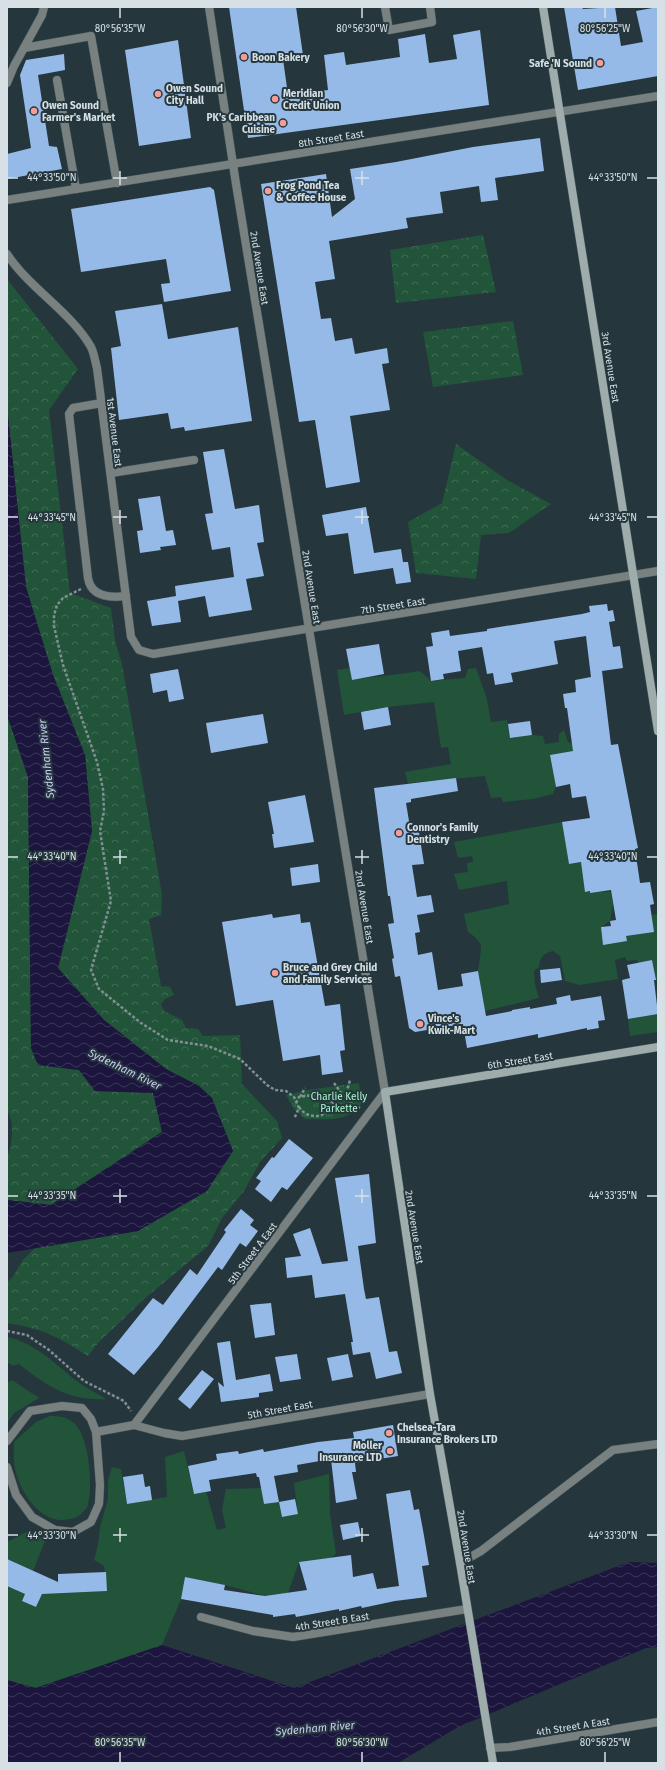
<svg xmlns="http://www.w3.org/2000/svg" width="665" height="1770" viewBox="0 0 665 1770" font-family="'Fira Sans',sans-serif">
  <defs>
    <pattern id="forest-crowns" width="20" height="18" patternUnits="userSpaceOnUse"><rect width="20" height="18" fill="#215439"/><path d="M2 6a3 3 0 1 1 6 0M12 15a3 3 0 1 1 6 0" fill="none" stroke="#406c56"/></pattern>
    <pattern id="park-tufts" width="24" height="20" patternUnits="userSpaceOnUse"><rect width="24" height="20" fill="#215439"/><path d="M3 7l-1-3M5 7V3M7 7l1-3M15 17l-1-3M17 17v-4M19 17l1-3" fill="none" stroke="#406c56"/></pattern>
    <pattern id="water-waves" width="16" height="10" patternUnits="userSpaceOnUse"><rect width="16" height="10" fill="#1c153e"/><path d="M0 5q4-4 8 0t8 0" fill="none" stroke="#3c375a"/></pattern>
  </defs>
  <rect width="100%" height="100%" fill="#25373d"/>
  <!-- green -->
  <path fill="#215439" d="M350,668L352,680C375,676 398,675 420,671L431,681L465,678L468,669L476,668L487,699L491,722L507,720L510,738L532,735L543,736L545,744L559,742V734L564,730L568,742L574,744L575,751L550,755L556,787L553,794L533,799L503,802L501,797L491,798L485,776L408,783L405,772L451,764L448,747L441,748L434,702L388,707L344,715L337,670Z
    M562,822L569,864L585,862V892H611L613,905L610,921L601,927L603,944L626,941V936L653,932L651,915L658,914V979L656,980L652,960L638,963L637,960L627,961L625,957L615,960L618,979L579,985L565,981L560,956L553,951C544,953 540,957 539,967L534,971L535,985L539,998L485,1011L478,971L481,950V945L475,937L468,932L464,914L509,904L507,881L459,890L454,874L468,872L467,863L473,862L472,856L458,858L454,842Z
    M658,1014V1032L630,1036L628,1019Z
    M7,1337C35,1343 53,1362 74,1379C84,1387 95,1392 106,1399C68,1401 47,1386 19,1364L13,1366L7,1362Z
    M12,1380L39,1398L14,1413L7,1423V1383Z
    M50,1416C60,1416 68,1417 75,1424C89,1438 93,1485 88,1504C88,1507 84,1511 81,1514C77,1518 70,1519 64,1520C39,1522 20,1491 15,1469C13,1460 14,1451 14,1442L36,1422Z
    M184,1451L194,1494L206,1491L217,1530L226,1528L222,1510L226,1489L261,1488L264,1504L279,1502L282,1517L298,1514L294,1483L329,1474L330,1514L336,1554L330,1558L299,1562L288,1593L269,1597L225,1585L185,1577L181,1599L162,1645L35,1688L7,1680V1586L25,1594L22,1601L36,1607L42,1594L107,1591L104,1566L94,1560L98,1545L100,1527L108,1499V1480L112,1467L121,1469L127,1504L167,1497L165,1457Z
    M30,1530L45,1541L33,1571L7,1562V1542Z"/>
  <!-- forest -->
  <path fill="url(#forest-crowns)" d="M483,235L496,292L396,303L390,250Z
    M7,279L78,369L49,410L70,593L111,608L115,641L122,664L162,895L161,915L149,919L161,986L170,987L174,995L165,999L161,1004L164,1011L182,1020L186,1028L198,1029L203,1036L240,1035L242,1084L277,1121L282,1138L260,1162L244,1191L222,1218L208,1246L144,1299L98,1343L88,1356C57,1336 43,1329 7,1323V1282L12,1278L23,1260L35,1248L138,1231L233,1151L212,1099L199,1086L166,1069L104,1020L58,968L92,831L85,755L53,675L26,587L7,406Z
    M513,321L523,375L433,387L423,332Z
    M456,444L507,480L551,504L509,533L481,535L476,579L416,573L408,522L442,503Z
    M7,715L28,777L31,1048L38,1065L79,1070L95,1091L154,1093L162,1132L51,1205L7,1200V1154L9,1153C12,1139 15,1124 7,1110Z"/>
  <!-- park -->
  <path fill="url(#park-tufts)" d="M359,1083L362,1102C350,1123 326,1119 305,1119L294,1109L286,1095L308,1090Z"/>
  <!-- water -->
  <path fill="url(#water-waves)" d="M7,406L26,587L53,675L85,755L92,831L58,968L104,1020L166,1069L199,1086L212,1098L233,1151L207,1191L138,1231L7,1253V1200L51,1205L162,1132L153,1093L95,1091L79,1070L38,1065L31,1048L28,777L7,715Z
    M629,1562L658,1563V1647L646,1648L458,1727L398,1763H7V1680L36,1688L162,1645L294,1688Z"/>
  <!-- building -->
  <path fill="#96bae7" d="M229,7H296L303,55L283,59L288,95L328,90L324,55L344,52L346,65L400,57L398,39L425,34L429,63L457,59L453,35L480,30L489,105L248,138Z
    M564,7H582L583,9L615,7L621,46L643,42L636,11L658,7V76L578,90Z
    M178,40L191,138L139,146L125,50Z
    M64,54L65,70L38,75L49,146L57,147L62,169L7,179V154L31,148L20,75L26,60Z
    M540,138L544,171L495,178L498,200L481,202L479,186L440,192L443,213L406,218L408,228L329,241L335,279L315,282L321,319L331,318L335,341L352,338L355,354L387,348L389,363L382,364L390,410L350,416L360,482L326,488L315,420L299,422L261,184L326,174L332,217L355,199L350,169L396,162L473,147Z
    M210,187L214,190L231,291L164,302L161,284L170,283L166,259L81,272L71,209Z
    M162,304L168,339L238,327L252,421L185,431L184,427L171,429L168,413L119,420L111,348L121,346L115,311Z
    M224,449L235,509L259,505L264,542L257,543L264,576L246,579L252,610L209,617L205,596L178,601L181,622L152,626L147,601L176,596L175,586L234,577L230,547L212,550L205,514L213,513L203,452Z
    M160,496L166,531L173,530L176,545L160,547L161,550L140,553L137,531L143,530L138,499Z
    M366,507L374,553L401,549L403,562H408L411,582L396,584L393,568L354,574L348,533L326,536L322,515Z
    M607,604L608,611L613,610L615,621L609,622L613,647L620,646L623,668L602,671L611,745L618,744L638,848L635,849L640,883L650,882L654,904L650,905L654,932L626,936L627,941L603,945L601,927L611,926L610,921L616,920L611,890L590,893V891L585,892L581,862L569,864L562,822L590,818L586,796L572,798L570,784L556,787L550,755L573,751L567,708H565L563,694L576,692L575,680L591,677L586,636L554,641L558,664L511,673L513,682L495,685L493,673L487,674L482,647L458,651L461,671L443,674L444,679L431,681L426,647L433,646L431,633L449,630L450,636L487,631V629L582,614L590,612L589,606Z
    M379,644L384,674L352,680L346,649Z
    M178,669L184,699L169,702L167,690L153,693L150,674Z
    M388,707L391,725L364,730L361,712Z
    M263,714L268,743L211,753L206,723Z
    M530,721L532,735L510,738L508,724Z
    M456,778L458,791L411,799V802L406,803L410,827L418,826L424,864L412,865L417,897L431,895L434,912L417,915L420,932L415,933L418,955L432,952L438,990L463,986L461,974L478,971L486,1016L512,1011V1010L530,1007V1009L557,1004L556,998L570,995L571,1001L601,996L605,1020L598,1021L599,1028L587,1030V1028L538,1038V1034L467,1048L463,1024L415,1032L409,1028L400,976L395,977L392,959L394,958L388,924L394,923L390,896H388L374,788Z
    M305,795L314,842L274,848L272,834H274L268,802Z
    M318,864L320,882L292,886L290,868Z
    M272,914L273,918L300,914L301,923L310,922L325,1006L340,1004L345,1050L340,1051L343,1072L322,1075L320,1055L283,1061L273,1000L236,1006L222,922Z
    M652,960L656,980H654L658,1014L628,1019L622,980L630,978L627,965Z
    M560,968L562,980L541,983L540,970Z
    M289,1139L313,1158L287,1190L282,1187L271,1202L255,1189L261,1181L256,1178L272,1157L274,1158Z
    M369,1174L376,1243L358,1246L364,1289L366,1299L379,1297L389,1352L397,1351L402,1373L376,1379L370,1352L353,1355L351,1342H353L345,1294L315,1298L312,1275L287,1278L285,1258L301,1256L293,1234L310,1228L322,1264L348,1261L335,1178Z
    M241,1209L254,1220L250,1225L258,1231L246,1247L240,1243L222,1270L218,1267L158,1347L134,1375L108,1354L153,1298L163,1305L190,1269L197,1275L226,1232L224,1230Z
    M271,1303L275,1335L255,1338L250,1305Z
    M230,1341L236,1380L270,1374L273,1391L259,1393V1397L221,1402L218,1382L224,1387L217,1343Z
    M297,1354L301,1379L280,1382L275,1357Z
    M348,1354L353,1377L332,1381L327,1358Z
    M202,1370L214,1379L190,1409L178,1399Z
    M393,1425L398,1456L355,1463L356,1472H352L357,1499L336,1503L331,1459L297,1465L298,1472L274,1476L279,1502L264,1504L259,1477H257L256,1473L209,1480L211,1491L194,1494L188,1466L217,1460L216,1454L238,1451L239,1454L263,1449L264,1452L318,1442L354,1438L353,1432Z
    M143,1474L145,1487L150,1486L152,1500L127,1504L123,1477Z
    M410,1490L414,1510L419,1509L423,1530L429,1565L422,1566L427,1597L395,1601L362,1608L361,1606L339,1611V1609L296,1617L295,1614L273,1617V1615L181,1599L185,1577L225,1585L224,1590L265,1596L307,1590L299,1562L351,1555L353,1577L373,1573L377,1589L399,1586L386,1494Z
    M295,1499L298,1514L282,1517L279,1502Z
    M358,1522L361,1536L343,1540L340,1525Z
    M7,1559L58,1582V1574L106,1572L107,1591L42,1594L36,1607L22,1601L25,1594L7,1586Z"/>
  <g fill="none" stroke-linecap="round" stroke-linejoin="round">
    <!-- service casing -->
    <g stroke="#45565b" stroke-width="9">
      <path id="service" d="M385,7L389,30L432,22L430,7
        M24,48L91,36L117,183
        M57,80L76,189
        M102,403L73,408L69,414L88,578C91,597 110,598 126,596
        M111,473L194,460"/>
    </g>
    <!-- minor casing -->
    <g stroke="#45565b" stroke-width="9">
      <path id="minor" d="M7,83L14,66L42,15L44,7
        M7,254C29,288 71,312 91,347C94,353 95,361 97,368L131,637L139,650L153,654L658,571
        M134,1425L385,1092
        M96,1432L134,1425L164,1433L182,1436L430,1394
        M7,1441L30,1411L62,1406L82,1408L91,1419L96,1432L100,1485L99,1504L91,1522L73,1532L55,1530L32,1517L16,1495L7,1467
        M460,1563L481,1551L613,1450L658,1444
        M201,1617L253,1631L293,1637L467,1609
        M490,1748L510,1747L658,1722"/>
    </g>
    <!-- tertiary casing -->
    <g stroke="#45565b" stroke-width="9">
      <path id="tertiary" d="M209,7L236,184L385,1092
        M7,200L658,96"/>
    </g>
    <!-- secondary casing -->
    <g stroke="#45565b" stroke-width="9">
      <path id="secondary" d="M543,7L658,731
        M493,1763L460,1563L430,1394L385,1092L658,1047"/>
    </g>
    <!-- path -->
    <path stroke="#818f94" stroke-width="2.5" stroke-dasharray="3 2" stroke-linecap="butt" d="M81,589L63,598L57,605L54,615V626L63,665L97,762L103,789L104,811L100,831L111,901L91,970L99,989L141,1023L168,1040L208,1046L240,1059L267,1085L275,1090L286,1091L294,1097L299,1108L294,1119
      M334,1083L347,1101L360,1108
      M300,1097L305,1088
      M345,1098L350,1080
      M296,1103L299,1097C305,1096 317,1094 322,1096C326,1098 330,1101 334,1103
      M299,1107C304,1115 314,1118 322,1115L342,1096
      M7,1331L27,1335L49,1350L84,1381L124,1401L131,1411"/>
    <!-- service -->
    <use href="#service" stroke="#788180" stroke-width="8"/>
    <!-- minor -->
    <use href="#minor" stroke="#788180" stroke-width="8"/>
    <!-- tertiary -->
    <use href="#tertiary" stroke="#788180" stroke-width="8"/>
    <!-- secondary -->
    <use href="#secondary" stroke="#9eadab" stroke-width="8"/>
  </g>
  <!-- ticks -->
  <path fill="none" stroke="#d7e1e5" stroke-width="1.5" d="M120,8V18M362,8V18M605,8V18M120,171V185M362,171V185M8,178H18M113,178H127M355,178H369M647,178H657M120,510V524M362,510V524M8,517H18M113,517H127M355,517H369M647,517H657M120,850V864M362,850V864M8,857H18M113,857H127M355,857H369M647,857H657M120,1189V1203M362,1189V1203M8,1196H18M113,1196H127M355,1196H369M647,1196H657M120,1528V1542M362,1528V1542M8,1535H18M113,1535H127M355,1535H369M647,1535H657M120,1752V1762M362,1752V1762M605,1752V1762"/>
  <!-- markers -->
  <g fill="#f59c96" stroke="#25373d" stroke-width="1.5">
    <circle cx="244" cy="57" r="4"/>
    <circle cx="600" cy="63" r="4"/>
    <circle cx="158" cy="94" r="4"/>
    <circle cx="275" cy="99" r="4"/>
    <circle cx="34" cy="111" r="4"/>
    <circle cx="283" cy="123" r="4"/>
    <circle cx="268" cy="191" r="4"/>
    <circle cx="399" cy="833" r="4"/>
    <circle cx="275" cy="973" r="4"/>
    <circle cx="420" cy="1024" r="4"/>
    <circle cx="389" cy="1433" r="4"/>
    <circle cx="390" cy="1451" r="4"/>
  </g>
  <g text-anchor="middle" stroke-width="4" stroke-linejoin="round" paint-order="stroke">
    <!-- poi labels -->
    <g font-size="10" font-weight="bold" fill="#d7e1e5" stroke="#25373d" text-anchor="start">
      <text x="252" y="61">Boon Bakery</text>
      <text x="592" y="67" text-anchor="end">Safe 'N Sound</text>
      <text x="166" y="92">Owen Sound<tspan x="166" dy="12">City Hall</tspan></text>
      <text x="283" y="97">Meridian<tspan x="283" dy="12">Credit Union</tspan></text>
      <text x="42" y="109">Owen Sound<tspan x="42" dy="12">Farmer's Market</tspan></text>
      <text x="275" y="121" text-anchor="end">PK’s Caribbean<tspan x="275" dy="12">Cuisine</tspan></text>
      <text x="276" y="189">Frog Pond Tea<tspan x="276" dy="12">&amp; Coffee House</tspan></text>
      <text x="407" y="831">Connor's Family<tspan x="407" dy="12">Dentistry</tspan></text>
      <text x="283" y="971">Bruce and Grey Child<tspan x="283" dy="12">and Family Services</tspan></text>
      <text x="428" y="1022">Vince's<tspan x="428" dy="12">Kwik-Mart</tspan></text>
      <text x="397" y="1431">Chelsea-Tara<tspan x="397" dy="12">Insurance Brokers LTD</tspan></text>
      <text x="382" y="1449" text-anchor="end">Moller<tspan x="382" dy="12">Insurance LTD</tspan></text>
    </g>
    <!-- street labels -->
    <g font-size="10" fill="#d7e1e5" stroke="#25373d">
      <text transform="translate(331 138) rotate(-9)" y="4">8th Street East</text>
      <text transform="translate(260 268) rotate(81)" y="4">2nd Avenue East</text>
      <text transform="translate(611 367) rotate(81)" y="4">3rd Avenue East</text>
      <text transform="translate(115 432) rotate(83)" y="4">1st Avenue East</text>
      <text transform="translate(312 587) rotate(81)" y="4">2nd Avenue East</text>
      <text transform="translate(393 605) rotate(-9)" y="4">7th Street East</text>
      <text transform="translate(365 907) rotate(81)" y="4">2nd Avenue East</text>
      <text transform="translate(520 1060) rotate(-9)" y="4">6th Street East</text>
      <text transform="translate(415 1227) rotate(81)" y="4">2nd Avenue East</text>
      <text transform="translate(252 1253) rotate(-53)" y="4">5th Street A East</text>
      <text transform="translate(280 1409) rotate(-10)" y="4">5th Street East</text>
      <text transform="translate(467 1547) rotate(81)" y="4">2nd Avenue East</text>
      <text transform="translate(332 1621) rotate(-9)" y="4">4th Street B East</text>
      <text transform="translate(573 1726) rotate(-9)" y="4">4th Street A East</text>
    </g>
    <!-- park labels -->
    <g font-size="10" fill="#a7faca" stroke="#25373d">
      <text x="339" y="1100">Charlie Kelly<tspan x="339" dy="12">Parkette</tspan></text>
    </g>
    <!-- water labels -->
    <g font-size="11" font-style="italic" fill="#cccaf8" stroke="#25373d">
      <text transform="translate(46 759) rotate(-96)" y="4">Sydenham River</text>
      <text transform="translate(125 1069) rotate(26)" y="4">Sydenham River</text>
      <text transform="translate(315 1728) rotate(-5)" y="4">Sydenham River</text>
    </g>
  </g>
  <g font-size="10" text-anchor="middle" fill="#d7e1e5" stroke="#25373d" stroke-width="4" stroke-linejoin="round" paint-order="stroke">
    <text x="120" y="32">80°56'35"W</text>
    <text x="362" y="32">80°56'30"W</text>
    <text x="605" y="32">80°56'25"W</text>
    <text x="52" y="181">44°33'50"N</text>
    <text x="613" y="181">44°33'50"N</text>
    <text x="52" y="521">44°33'45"N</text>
    <text x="613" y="521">44°33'45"N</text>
    <text x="52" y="860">44°33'40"N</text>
    <text x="613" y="860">44°33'40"N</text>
    <text x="52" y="1199">44°33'35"N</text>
    <text x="613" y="1199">44°33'35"N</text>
    <text x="52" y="1539">44°33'30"N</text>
    <text x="613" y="1539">44°33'30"N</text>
    <text x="120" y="1746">80°56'35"W</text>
    <text x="362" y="1746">80°56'30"W</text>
    <text x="605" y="1746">80°56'25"W</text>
  </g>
  <!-- border -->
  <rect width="665" height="1770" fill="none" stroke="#d7e1e5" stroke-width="16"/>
</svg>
